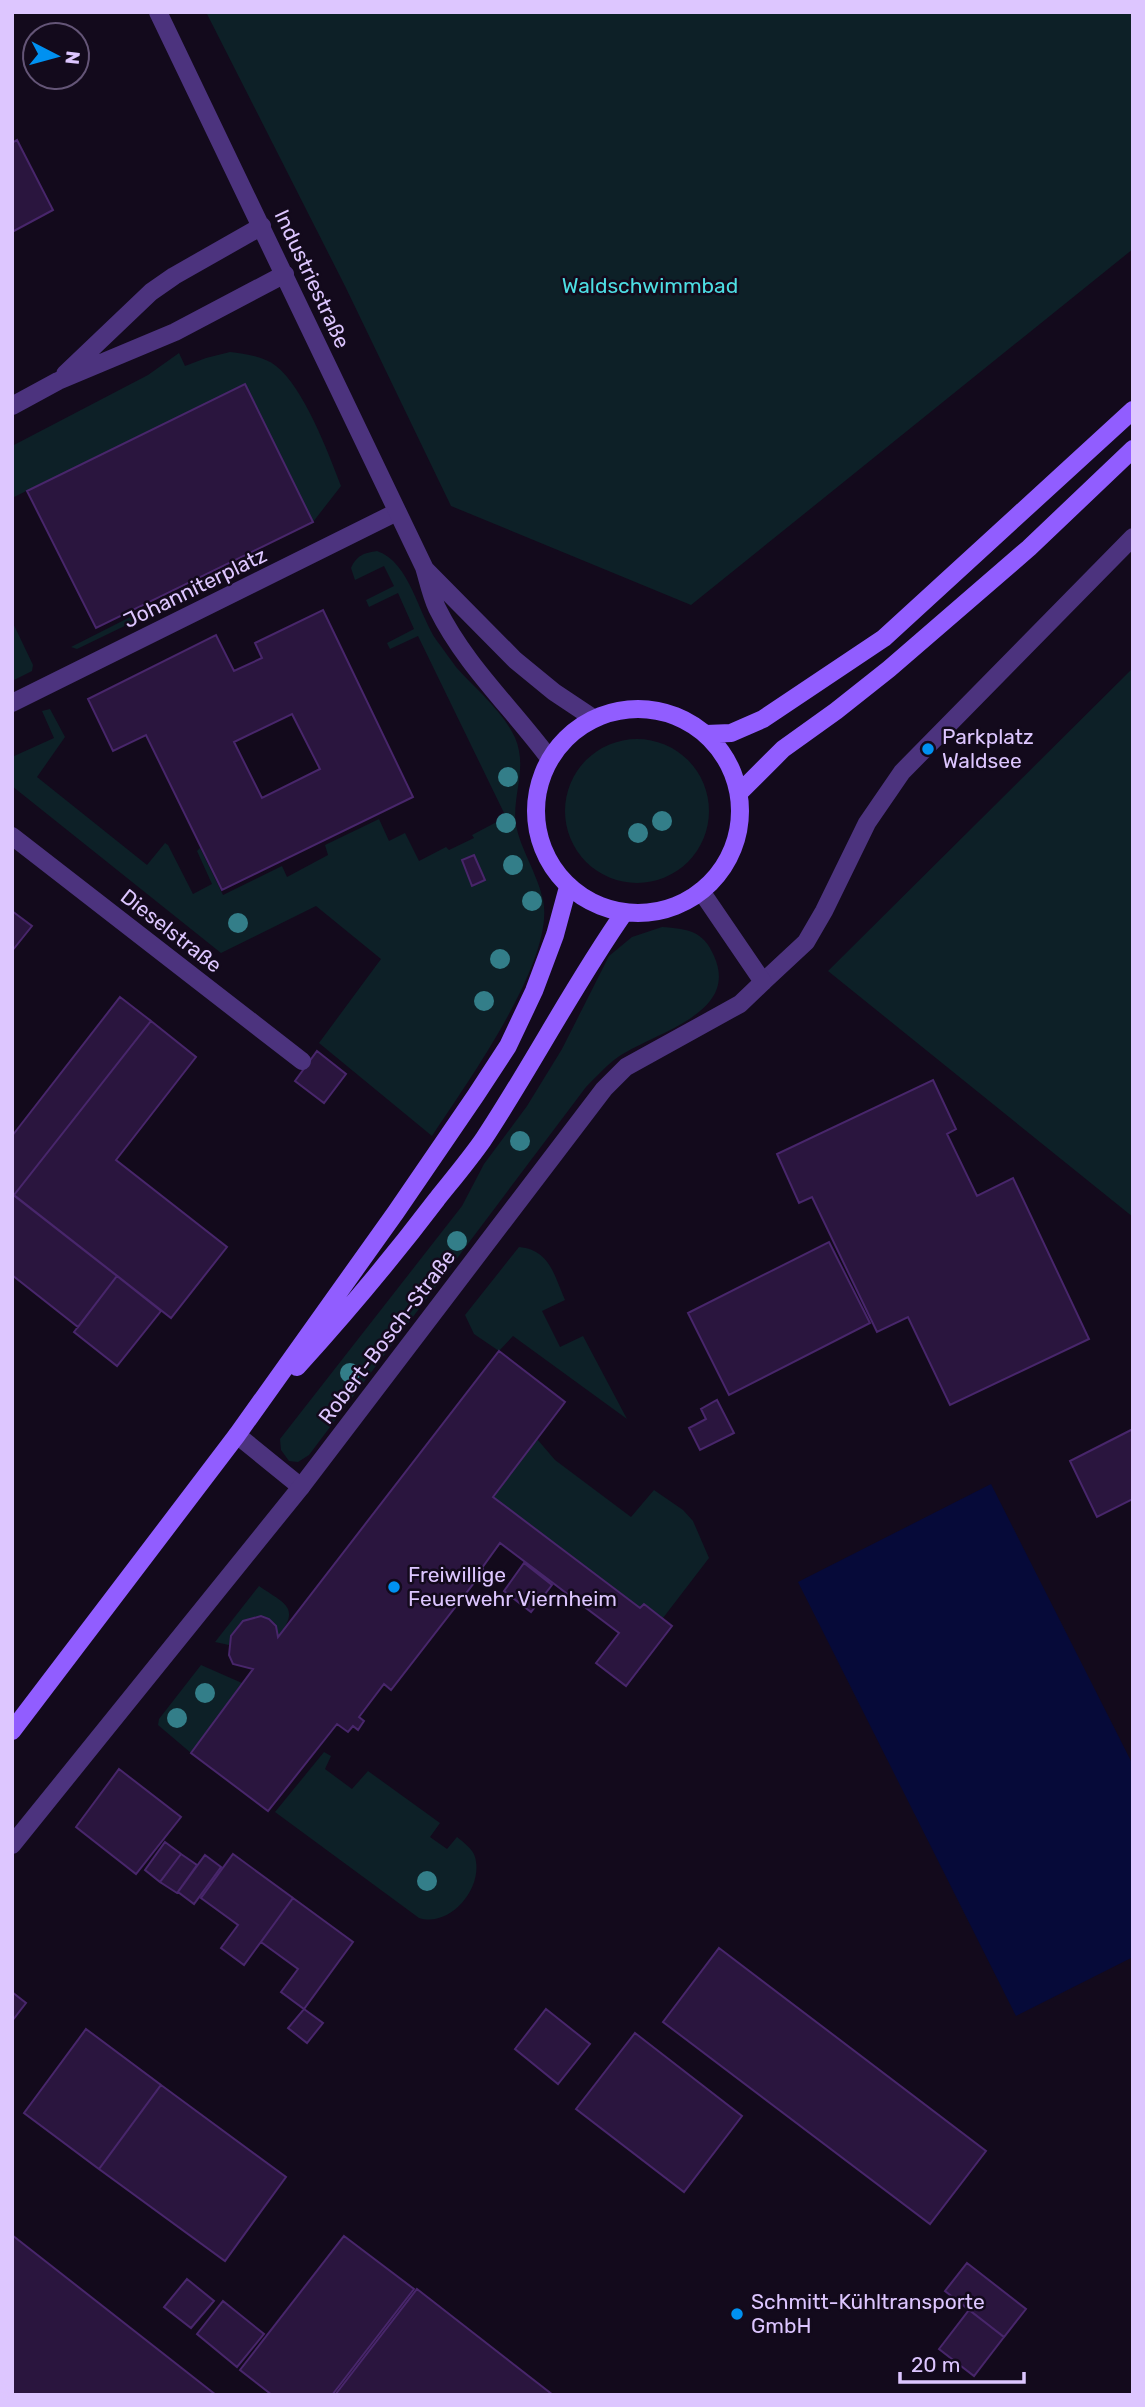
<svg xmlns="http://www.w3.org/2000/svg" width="1145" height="2407" viewBox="0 0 1145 2407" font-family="Rubik,sans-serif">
  <rect width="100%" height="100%" fill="#130a1c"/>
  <!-- green -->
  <path fill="#0d2027" d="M206,12H1133V249L691,605L451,506L345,286Z
    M230,352C245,354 264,356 276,366C304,388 328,452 341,486L313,522L245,384L12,498V446L148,375L179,353L185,366L206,358Z
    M377,551C410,562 418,614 437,641C444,650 450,659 456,667C476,690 514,720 519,751C524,775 512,801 516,825C520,848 538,875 543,900C556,960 466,1084 432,1136L319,1043L381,959L316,906L221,953L12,786V757L54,738L42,711L50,709L65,737L37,777L147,865L165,843L168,845L193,894L212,884L197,851L200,848L223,895L282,866L287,877L328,855L325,845L379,819L389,841L405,833L419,861L446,847L449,850L474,838L472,835L506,817L418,636L390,649L387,643L414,629L398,593L369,607L366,600L394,586L384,566L355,580L351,568C357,555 364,553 377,551Z
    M250,557L252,561L250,564L188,595H183L181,591Z
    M140,612L137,620L77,649L71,647Z
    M12,621L33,665L32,671L12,681Z
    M1133,668V1217L828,971Z
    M565 811a72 72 0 1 1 144 0a72 72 0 1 1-144 0Z
    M662,927C687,929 703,930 714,956C741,1016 649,1033 614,1060C604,1068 595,1078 586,1087L309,1455L298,1462L289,1461L281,1450L280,1439L462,1206L484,1164L527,1106L562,1049L609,956L632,937Z
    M519,1247C550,1250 554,1275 565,1300L542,1311L560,1347L583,1336L627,1419L513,1336L499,1351L474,1334L465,1315Z
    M537,1439L555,1460L631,1517L654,1490L683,1510L693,1521L709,1558L663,1618L644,1604L640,1608L493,1497Z
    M259,1586C285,1604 301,1607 278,1637L269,1619C248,1611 234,1626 229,1645L215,1642Z
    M201,1665L242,1683L191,1753L158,1725L159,1719Z
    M324,1752L331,1756L325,1769L352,1789L368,1771L440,1823L430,1837L447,1849L457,1837C463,1842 473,1849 475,1857C484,1888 450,1928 419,1918L275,1812Z"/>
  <!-- water -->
  <path fill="#060a39" d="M991,1484L1133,1765V1957L1016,2016L798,1582Z"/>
  <!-- building -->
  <path fill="#2a153e" stroke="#48266b" stroke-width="2" fill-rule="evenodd" d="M17,140L53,210L12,232V143Z
    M245,384L313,522L96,628L27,491Z
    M323,610L413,797L222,890L146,735L113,751L88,699L216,635L234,671L262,658L255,643ZM292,714L320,769L262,798L234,742Z
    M474,855L485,880L472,886L462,860Z
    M12,911L32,926L12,951Z
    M120,997L151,1021L14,1195L12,1194V1136Z
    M151,1021L196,1057L116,1160L227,1247L171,1318L14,1195Z
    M317,1051L346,1074L324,1103L295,1081Z
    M933,1080L956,1129L947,1134L977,1196L1013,1178L1089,1339L950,1405L908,1317L877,1332L812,1197L799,1203L777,1154Z
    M12,1194L117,1276L78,1327L12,1275Z
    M829,1242L870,1323L729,1395L688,1313Z
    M117,1276L161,1311L117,1366L74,1332Z
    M499,1351L565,1402L493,1497L640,1608L644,1604L672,1626L626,1686L596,1663L619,1633L500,1543L482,1568L484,1570L391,1690L384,1684L359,1717L364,1721L358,1730L353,1726L348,1732L337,1724L268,1811L191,1753L253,1669L233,1664L229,1655L231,1636L243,1621L261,1616L269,1619L276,1626L278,1637Z
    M717,1400L734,1433L700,1450L689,1428L706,1419L701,1409Z
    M1133,1429V1499L1097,1517L1070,1461Z
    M524,1563L552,1585L531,1612L504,1591Z
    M119,1769L181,1817L136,1874L76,1827Z
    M165,1842L181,1854L160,1882L145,1870Z
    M181,1854L197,1865L177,1893L160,1882Z
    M233,1854L293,1898L244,1965L221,1948L238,1925L201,1898Z
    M205,1855L221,1867L194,1904L178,1892Z
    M293,1898L353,1942L304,2009L281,1992L298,1969L261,1942Z
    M719,1948L986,2151L930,2224L663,2022Z
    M12,1992L26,2003L12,2021Z
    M304,2009L323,2023L307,2043L288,2028Z
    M546,2009L590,2044L558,2084L515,2049Z
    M86,2029L161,2085L99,2169L24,2113Z
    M635,2033L742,2116L684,2192L576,2109Z
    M161,2085L286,2177L225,2261L99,2169Z
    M12,2235L216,2395H12Z
    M344,2236L414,2289L332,2395H272L240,2370Z
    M967,2263L1026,2309L1004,2337L945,2291Z
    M187,2279L214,2301L191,2328L164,2307Z
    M417,2289L553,2395H335Z
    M223,2301L264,2334L237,2367L197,2334Z
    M969,2310L1004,2337L974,2376L939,2349Z"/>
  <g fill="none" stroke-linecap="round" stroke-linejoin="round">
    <!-- service -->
    <path stroke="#4c337e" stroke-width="18" d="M12,703L397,512
      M763,982L806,942L824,911L867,823L902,772L1133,537
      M237,1435L301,1487"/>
    <!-- minor -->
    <path stroke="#4c337e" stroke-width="18" d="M158,12L424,567C428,580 431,595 437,608C465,665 512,708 549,758
      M65,374L151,292L174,276L262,226
      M12,406L58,381L175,332L285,274
      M426,570L515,660L554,692L593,718
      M12,836L302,1061
      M12,1845L301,1487L604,1089L626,1067L740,1004L763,982L701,891"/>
    <!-- secondary -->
    <path stroke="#915dff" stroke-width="18" d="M536 811a102 102 0 1 1 204 0a102 102 0 1 1-204 0Z
      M706,734L731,733L763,719L884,638L1133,410
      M739,793L783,749L836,711L889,669L1029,548L1133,449
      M297,1367C346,1313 393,1257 437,1199C453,1179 469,1160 483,1140C532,1066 573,986 624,913
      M12,1731L237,1435L396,1212L476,1095L508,1046L534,991L555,935L568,887"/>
  </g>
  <!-- trees -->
  <g fill="#337e89">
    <circle cx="508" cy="777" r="10"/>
    <circle cx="662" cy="821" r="10"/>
    <circle cx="506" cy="823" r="10"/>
    <circle cx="638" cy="833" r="10"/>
    <circle cx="513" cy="865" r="10"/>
    <circle cx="532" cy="901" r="10"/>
    <circle cx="238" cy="923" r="10"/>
    <circle cx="500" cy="959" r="10"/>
    <circle cx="484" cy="1001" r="10"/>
    <circle cx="520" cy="1141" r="10"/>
    <circle cx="457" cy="1241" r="10"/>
    <circle cx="350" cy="1373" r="10"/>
    <circle cx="205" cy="1693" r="10"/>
    <circle cx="177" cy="1718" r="10"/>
    <circle cx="427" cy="1881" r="10"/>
  </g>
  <!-- markers -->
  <g fill="#0091f1" stroke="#130a1c" stroke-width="2.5">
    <circle cx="928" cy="749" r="7"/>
    <circle cx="394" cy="1587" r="7"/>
    <circle cx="737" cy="2314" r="7"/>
  </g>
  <g text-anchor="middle" stroke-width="5" stroke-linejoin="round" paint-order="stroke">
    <!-- street labels -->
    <g font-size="21" fill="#ddc6ff" stroke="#130a1c">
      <text transform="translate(312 279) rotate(65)" y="7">Industriestraße</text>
      <text transform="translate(195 588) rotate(-26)" y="7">Johanniterplatz</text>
      <text transform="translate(171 931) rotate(38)" y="7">Dieselstraße</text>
      <text transform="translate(387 1337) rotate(-53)" y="7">Robert-Bosch-Straße</text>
    </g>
    <!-- park labels -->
    <g font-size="21" fill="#4ddde3" stroke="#130a1c">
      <text x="650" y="293">Waldschwimmbad</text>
    </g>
    <!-- poi labels -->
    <g font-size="21" fill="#ddc6ff" stroke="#130a1c" text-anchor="start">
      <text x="942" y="744">Parkplatz<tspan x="942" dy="24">Waldsee</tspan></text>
      <text x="408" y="1582">Freiwillige<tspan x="408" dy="24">Feuerwehr Viernheim</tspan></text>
      <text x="751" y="2309">Schmitt-Kühltransporte<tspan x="751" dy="24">GmbH</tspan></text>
    </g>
  </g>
  <!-- border -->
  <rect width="1145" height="2407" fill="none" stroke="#ddc6ff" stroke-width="28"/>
  <!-- north arrow -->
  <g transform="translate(56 56) rotate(96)"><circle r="33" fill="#130a1c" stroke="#645577" stroke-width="2"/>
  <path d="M0-5L12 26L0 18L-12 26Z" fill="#0091f1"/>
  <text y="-10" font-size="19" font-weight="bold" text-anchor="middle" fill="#ddc6ff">N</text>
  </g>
  <!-- scale -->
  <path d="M900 2372v10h124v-10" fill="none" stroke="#ddc6ff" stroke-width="3.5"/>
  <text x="911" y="2372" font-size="21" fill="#ddc6ff" stroke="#130a1c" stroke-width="5" paint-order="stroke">20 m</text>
</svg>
